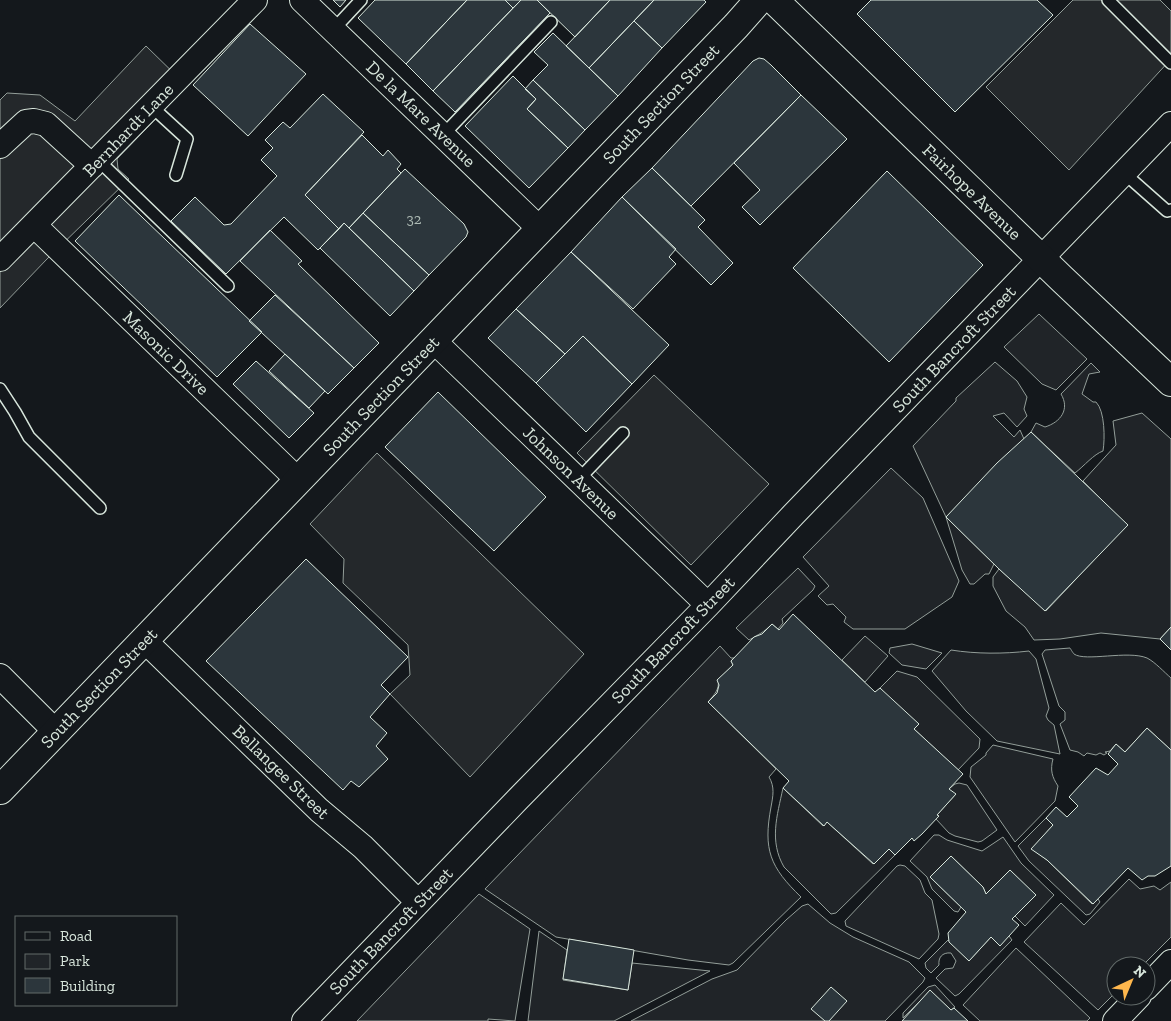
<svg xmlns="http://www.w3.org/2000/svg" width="1171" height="1021" viewBox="0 0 1171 1021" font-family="'Zilla Slab',serif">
  <rect width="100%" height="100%" fill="#14181c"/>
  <!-- green -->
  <path fill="#202428" stroke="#939e99" d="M1039,314L1087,359L1056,390L1042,384L1004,347Z
    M995,362L1017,381L1027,397L1024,409L1027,416L1017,427L1004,413L993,416L1014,437L1020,430L1024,439L946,517L994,564L989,574H985L974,584H970L962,570L946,517L913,446L956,401V398Z
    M1091,363L1100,372L1089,374L1082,394L1093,402H1096C1105,411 1105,439 1103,451C1094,454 1084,466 1075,473L1031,432L1036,423L1045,427C1061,422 1070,409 1061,394Z
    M1142,413L1171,439V627L1160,639L1101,633L1060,639L1034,640L1025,627L1006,611L993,586V577L999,569L1046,611L1127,525L1083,481L1116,445L1113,421Z
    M891,468L923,498L959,581L952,597L905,629H853L844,622L846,617L833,604L827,605L818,596L829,586L803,557Z
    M798,568L815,586L813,590L782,619L783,623L778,629L772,624C763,633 759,634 749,640L736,628Z
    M865,636L888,656L865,682L842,660Z
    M912,644L942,653L926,669L902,665L889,653L890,648Z
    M720,646L731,658H735L731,661L733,665L718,680C720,689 714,695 708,702L776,769L769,777C775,787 773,796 771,807C763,850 770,867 801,897L733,963L729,965L688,960L556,937L485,889Z
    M1070,648C1070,648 1073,653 1074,654C1085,662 1128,650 1147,658C1155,662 1164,672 1171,678V750L1147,728L1125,752L1116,744L1110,751L1105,752L1107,753L1104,755L1100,753L1096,755L1087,753L1084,756L1078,752L1070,750L1060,724L1065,720V712L1059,706L1042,654L1045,650Z
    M951,650C976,654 1004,654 1029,651L1036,659L1049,708L1046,716L1048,720L1054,725L1060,754L997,741L966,711L932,671Z
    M897,671L917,677L980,739L979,748L958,770L914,729L880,688Z
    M993,745L1053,759C1050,770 1052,777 1058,786L1055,801L1015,842L970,777L971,767L986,755V753Z
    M959,783L967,785L997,830L982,841L978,842L955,836L949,833L936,819L939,816L937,815L955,795L949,789L955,784Z
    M783,788L823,826L827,822L873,864L889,849L895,855L836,913L831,914L784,867C769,841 777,816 783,788Z
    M1046,818L1053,825L1032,849L1047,860L1092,904L1098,899L1100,902L1090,914L1086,915L1029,861L1018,846Z
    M934,835H939L947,840L982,851L1003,837L1021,863L1054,895L1025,926L1015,916L1035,895L1010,870L986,894L983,887L951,856L930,877L961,907L958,912L954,911L932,889L927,877L910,861Z
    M900,865L905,866L920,880L925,893L932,900L939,934L938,939L919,959L846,926L845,921L897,866Z
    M1129,879L1140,889L1154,886L1160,890L1171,882V937L1142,966H1116V992L1098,1010L1024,942L1061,903L1084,925Z
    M479,894L530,929L515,1021L488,1019V1021H357Z
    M808,904L830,923L853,937L909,962L925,978L923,982L885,1021H631L712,979L737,970L786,920L802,906Z
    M539,931L567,950L563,980L628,990L632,963L710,971L614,1021H528Z
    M1009,936L1012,940L959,994L955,996L936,978L945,969L953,968L956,961L951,953C942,952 938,958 939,965L931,973L926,968L925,963L948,940L969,961L991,937L1000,945Z
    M1016,948L1090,1018L1087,1021H980L963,1005Z
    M935,985L955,1007L951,1010L930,991L903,1018V1013L928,987Z"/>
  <!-- parking -->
  <path fill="#24282b" stroke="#939e99" d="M1073,0H1160L1171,11V59L1069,170L986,87Z
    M146,46L187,86L117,159L118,169L129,179L47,259L0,308V100L7,93L40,95L75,121Z
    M654,375L769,484L691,565L577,453Z
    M377,453L584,654L470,777L390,694L410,675L408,645L343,583L344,559L310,524Z"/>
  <!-- building -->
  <path fill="#2c363c" stroke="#d8e6dc" d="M333,0H346L340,7Z
    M375,0H467L406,64L358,18Z
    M467,0H505L513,8L433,91L406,64Z
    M505,0H521L513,8Z
    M521,0H537L550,13L455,112L433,91Z
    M537,0H610L575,37Z
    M610,0H654L589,68L566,46Z
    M654,0H704L706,2L662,48L634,21Z
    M871,0H1037L1053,15L955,112L857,14Z
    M634,21L662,48L618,96L589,68Z
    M250,24L306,74L248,136L193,85Z
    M553,33L618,96L585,130L533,80L548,65L534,52Z
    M759,58L764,59L771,65L801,95L691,206L652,168L753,61Z
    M513,76L536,99L527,109L568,148L529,188L465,126Z
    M533,80L585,130L568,148L527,109L536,99L525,89Z
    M323,94L364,132L305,195L339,229L318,250L284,217L226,274L171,221L195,197L224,225L231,224L277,176L261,160L273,148L265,140L283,122L290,128Z
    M801,95L847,139L760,225L742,207L760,190L734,163Z
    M362,135L383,156L388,150L401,164L397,169L401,173L349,228L344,223L339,229L305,195Z
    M652,168L705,220L698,227L733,263L711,285L622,197Z
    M405,169L464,224L468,232L466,237L429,275L363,213Z
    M887,171L983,265L889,362L793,268Z
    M119,195L262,332L217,377L75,241Z
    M622,197L676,249L669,257L676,264L633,309L571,252Z
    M363,213L429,275L414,291L349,228Z
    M344,223L414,291L390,316L320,248Z
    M270,230L302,261L298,264L379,343L354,368L240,261Z
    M571,252L669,345L632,384L583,336L565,354L516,309Z
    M275,295L354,368L328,394L249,321Z
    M516,309L565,354L536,383L488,338Z
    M583,336L632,384L586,432L536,383Z
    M285,354L325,391L309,408L269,371Z
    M256,361L314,413L289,438L233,384Z
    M438,392L546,497L494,551L385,447Z
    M1031,432L1128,525L1045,611L999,569L946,517L997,463Z
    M306,559L408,657L381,685L390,694L370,717L387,733L376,746L388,759L359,787L351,781L343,790L206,661Z
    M793,614L875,692L880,688L919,724L914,729L963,774L949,789L956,794L937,815L939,816L922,834L914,841L912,838L895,855L889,849L874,864L827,822L824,826L783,788L789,781L708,702L717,693L719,685L717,680L733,665L731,661L754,637L762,634L772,624L779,630Z
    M1171,627V650L1160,639Z
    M1147,728L1171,750V866L1155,876H1148L1142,880L1128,868L1093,904L1047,860L1031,849L1053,825L1046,818L1056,807L1067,817L1078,806L1069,797L1096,768L1108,775L1118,764L1108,754L1116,744L1125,752Z
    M951,856L983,887L986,894L1010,870L1036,895L1012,919L1019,925L1000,946L991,937L969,961L949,942L948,933L966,912L930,877Z
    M569,939L634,950L628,990L563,979Z
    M831,987L847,1001L829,1021H825L811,1009Z
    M930,990L951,1010L954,1008L968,1021H902Z"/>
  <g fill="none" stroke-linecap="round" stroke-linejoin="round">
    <!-- lane casing -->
    <g stroke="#d8e6dc" stroke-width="14">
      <path id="lane" d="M1108,0L1171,63
        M333,30L361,0
        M151,106L187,139L176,175
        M443,135L551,22
        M98,160L228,286
        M1124,173L1167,211L1171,210
        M0,389L15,412L29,437L100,508
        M578,480L623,433"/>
    </g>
    <!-- street casing -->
    <g stroke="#d8e6dc" stroke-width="26">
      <path id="street" d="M302,0L540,229
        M0,146L26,122L34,121L46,124L92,166
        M34,225L299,481
        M0,259L255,0
        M434,341L708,605
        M145,641L319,810L363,847L418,902
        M0,676L56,732
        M1146,988L1171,962
        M304,1021L517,800L708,605L793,515L1171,124
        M1115,1021L1139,996"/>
    </g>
    <!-- secondary casing -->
    <g stroke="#d8e6dc" stroke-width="30">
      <path id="secondary" d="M774,0L1061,278L1171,382
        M0,790L736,26L759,0"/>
    </g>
    <!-- lane -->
    <use href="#lane" stroke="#14181c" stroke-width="11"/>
    <!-- street -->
    <use href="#street" stroke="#14181c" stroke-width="24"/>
    <!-- secondary -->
    <use href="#secondary" stroke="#14181c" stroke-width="28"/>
  </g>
  <g text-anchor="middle" stroke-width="4" stroke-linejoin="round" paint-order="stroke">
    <!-- number labels -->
    <g font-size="15" fill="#adbab4">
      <text x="414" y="224">32</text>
    </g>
    <!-- street labels -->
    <g font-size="18" fill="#d8e6dc" stroke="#14181c">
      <text transform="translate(661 104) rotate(-46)" y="6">South Section Street</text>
      <text transform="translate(421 114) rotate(44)" y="6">De la Mare Avenue</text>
      <text transform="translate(128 130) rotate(-46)" y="6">Bernhardt Lane</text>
      <text transform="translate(972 192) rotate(44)" y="6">Fairhope Avenue</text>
      <text transform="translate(954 349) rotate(-46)" y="6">South Bancroft Street</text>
      <text transform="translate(166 353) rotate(44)" y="6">Masonic Drive</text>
      <text transform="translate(381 396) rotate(-46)" y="6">South Section Street</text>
      <text transform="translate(571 473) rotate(44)" y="6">Johnson Avenue</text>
      <text transform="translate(673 640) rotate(-46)" y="6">South Bancroft Street</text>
      <text transform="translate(99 688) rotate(-46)" y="6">South Section Street</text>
      <text transform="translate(281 772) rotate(44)" y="6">Bellangee Street</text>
      <text transform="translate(391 931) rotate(-46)" y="6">South Bancroft Street</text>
    </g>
  </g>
  <!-- legend -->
  <rect x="15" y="916" width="162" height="90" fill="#14181c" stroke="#626a69"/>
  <rect x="25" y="932" width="25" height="8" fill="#14181c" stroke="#626a69"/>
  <text x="60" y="941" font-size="15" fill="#d8e6dc">Road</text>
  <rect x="25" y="954" width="25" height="15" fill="#202428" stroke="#626a69"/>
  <text x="60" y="966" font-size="15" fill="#d8e6dc">Park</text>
  <rect x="25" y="978" width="25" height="15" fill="#2c363c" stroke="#626a69"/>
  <text x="60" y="991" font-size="15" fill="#d8e6dc">Building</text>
  <!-- north arrow -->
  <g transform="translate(1131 981) rotate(44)"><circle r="24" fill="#14181c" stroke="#626a69"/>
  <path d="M0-4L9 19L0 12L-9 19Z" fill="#ffb74d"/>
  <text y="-8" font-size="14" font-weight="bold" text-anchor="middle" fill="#d8e6dc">N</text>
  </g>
</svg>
